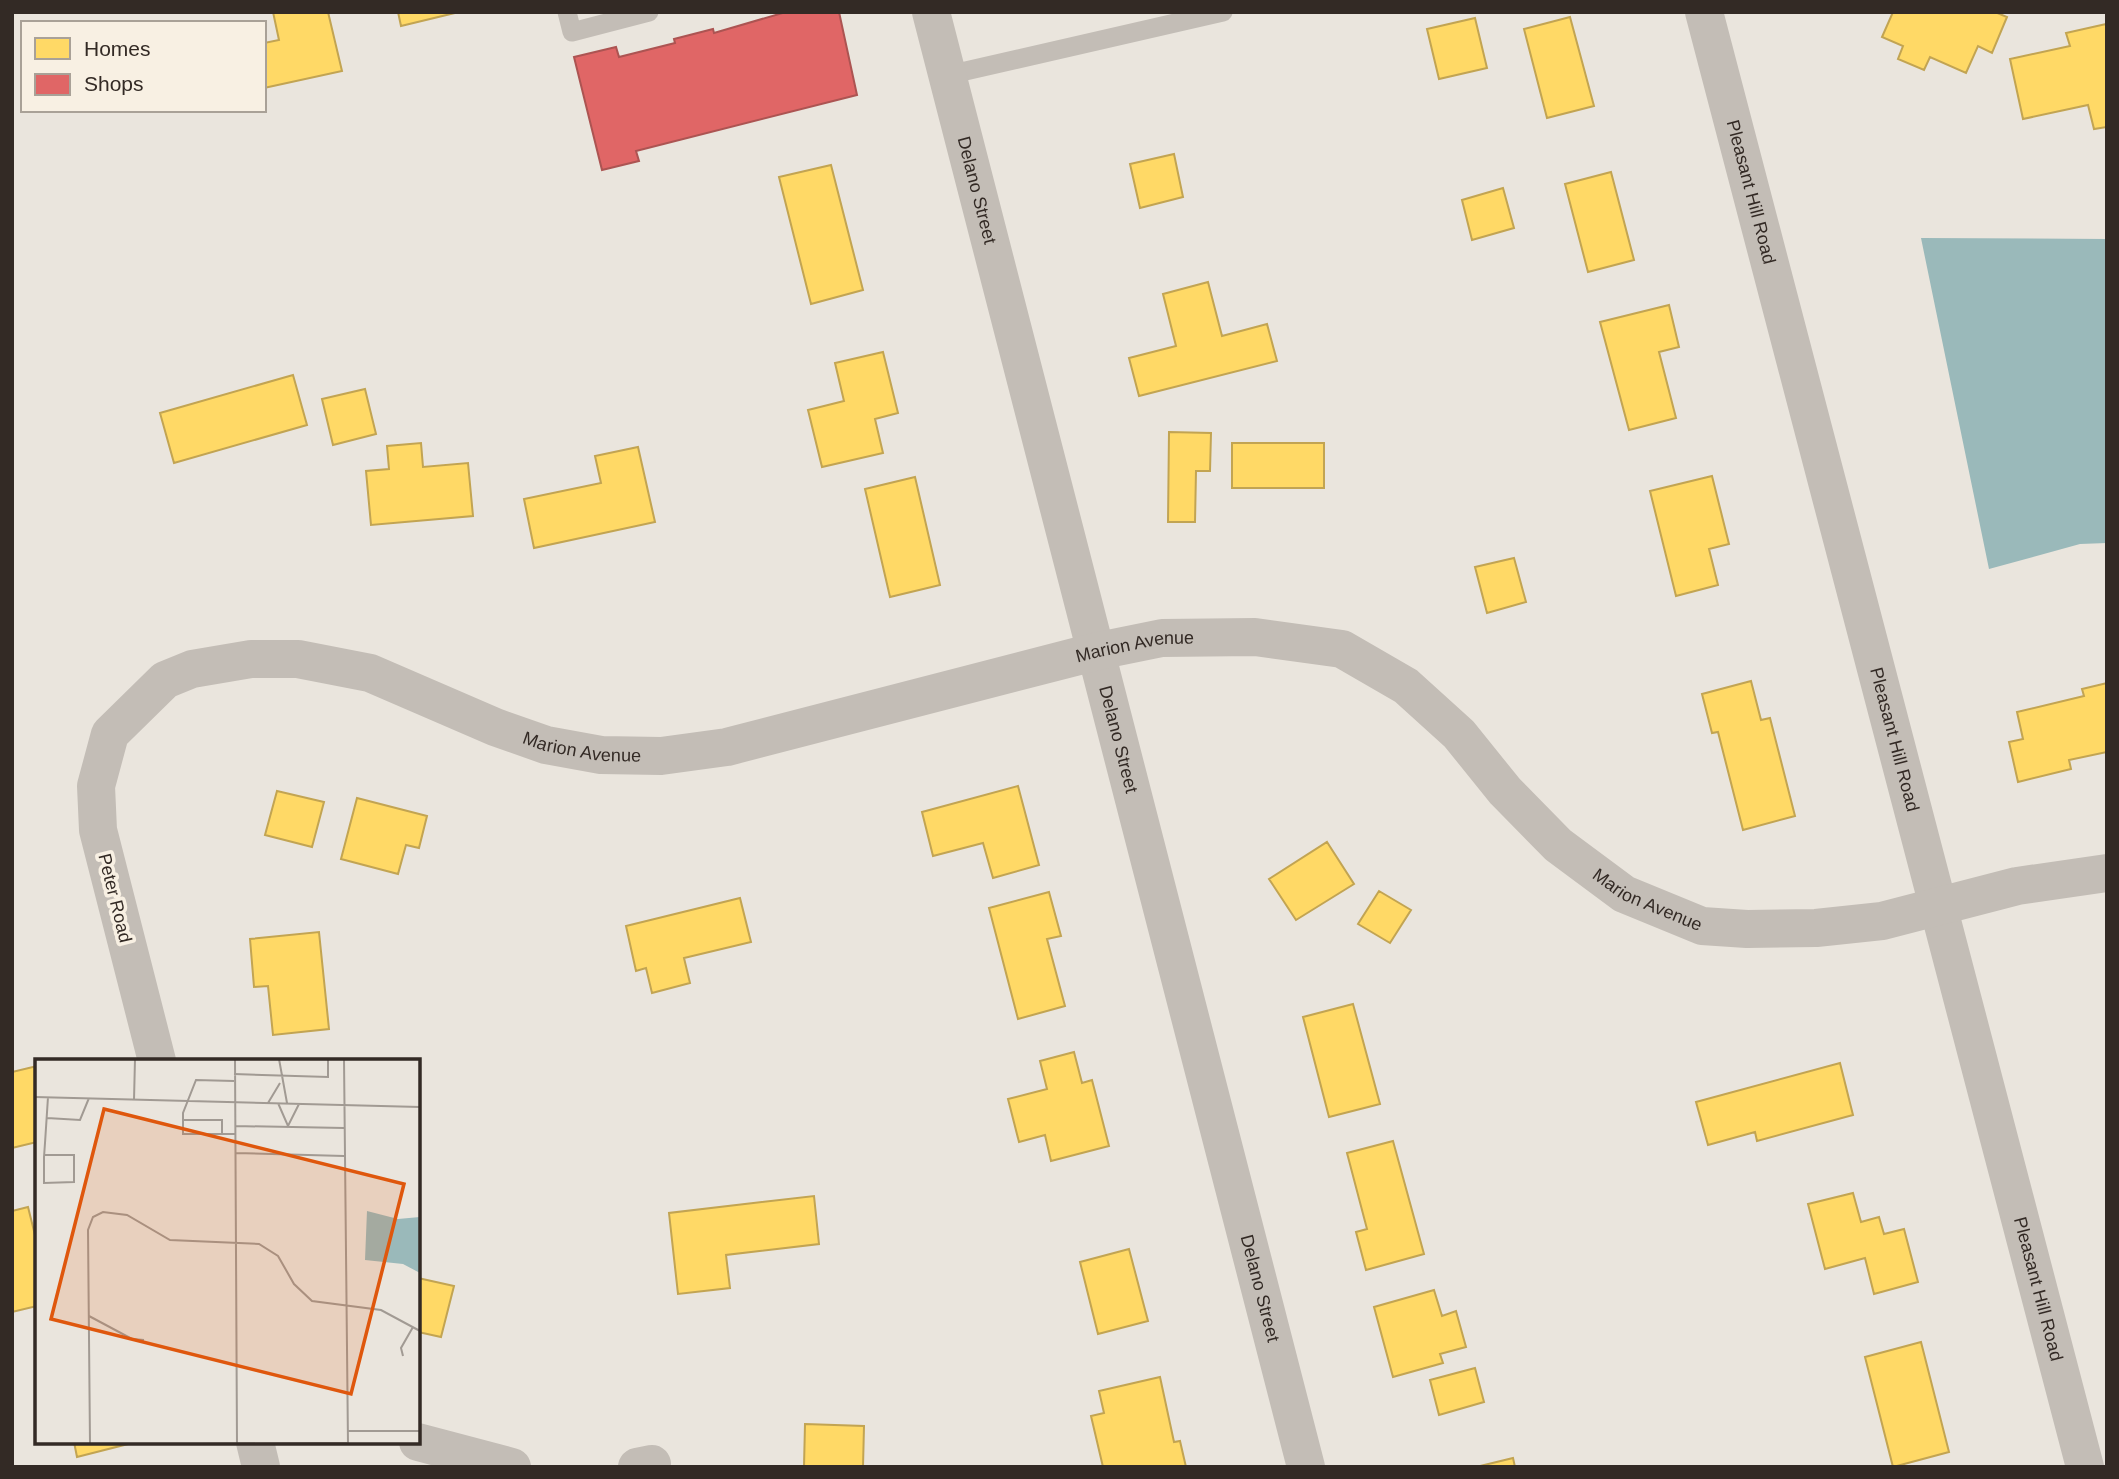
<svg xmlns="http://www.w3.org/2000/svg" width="2119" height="1479" viewBox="0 0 2119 1479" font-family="Arial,sans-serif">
  <rect width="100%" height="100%" fill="#eae5dd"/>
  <!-- water -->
  <path fill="#9ab9ba" d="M1921,238L2107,239V543L2080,544L1989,569Z"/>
  <!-- homes -->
  <path fill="#ffd966" stroke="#c2a452" stroke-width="2" d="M273,12H328L342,71L264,88V43L279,40Z
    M398,12H459L401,26Z
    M1893,12H1995L2007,17L1992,53L1978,46L1966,73L1930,57L1924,70L1898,59L1903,46L1882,37Z
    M1570,17L1594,106L1547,118L1524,29Z
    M1475,18L1487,68L1439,79L1427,29Z
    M2106,24L2107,127L2094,129L2088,105L2023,119L2010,59L2070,46L2066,33Z
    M1174,154L1183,197L1140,208L1130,164Z
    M831,165L863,290L811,304L779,177Z
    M1611,172L1634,260L1588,272L1565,184Z
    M1503,188L1514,228L1472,240L1462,200Z
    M1208,282L1222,336L1267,324L1277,361L1139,396L1129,358L1176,346L1163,294Z
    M1669,305L1679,347L1659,352L1676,418L1629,430L1600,322Z
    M883,352L898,413L875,419L883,453L822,467L808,410L844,401L835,363Z
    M293,375L307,425L174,463L160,413Z
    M365,389L376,434L333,445L322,399Z
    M1169,432L1211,433L1210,471H1196L1195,522H1168Z
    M421,443L423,467L468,463L473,516L371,525L366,471L389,469L387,446Z
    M1232,443H1324V488H1232Z
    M638,447L655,522L534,548L524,499L601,483L595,456Z
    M1712,476L1729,544L1709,549L1718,585L1676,596L1650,491Z
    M915,477L940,585L890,597L865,489Z
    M1514,558L1526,602L1487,613L1475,567Z
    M1751,681L1761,720L1770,718L1795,816L1743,830L1718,732L1712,733L1702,694Z
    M2107,683V752L2069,760L2071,769L2018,782L2009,742L2023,739L2017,712L2084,696L2082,689Z
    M1018,786L1039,865L993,878L983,843L933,856L922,812Z
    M277,791L324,802L312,847L265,835Z
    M357,798L427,816L419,848L406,845L398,874L341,859Z
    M1327,842L1354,884L1296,920L1269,879Z
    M1379,891L1411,910L1390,943L1358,924Z
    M1049,892L1061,936L1047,939L1065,1006L1018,1019L989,908Z
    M740,898L751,942L684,958L690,983L652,993L646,968L636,971L626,926Z
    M319,932L329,1029L273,1035L268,986L254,987L250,939Z
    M1353,1004L1380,1104L1329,1117L1303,1017Z
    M1074,1052L1082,1083L1092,1080L1109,1146L1051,1161L1045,1135L1019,1142L1008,1099L1047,1089L1040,1061Z
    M1840,1063L1853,1115L1757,1141L1755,1132L1708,1145L1696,1102Z
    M37,1066V1142L12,1148V1072Z
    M1393,1141L1424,1254L1366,1270L1356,1232L1367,1229L1347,1153Z
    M1853,1193L1861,1222L1879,1217L1884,1234L1904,1229L1918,1282L1874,1294L1865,1258L1825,1269L1808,1204Z
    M814,1196L819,1244L726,1255L730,1288L678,1294L669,1213Z
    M28,1207L37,1243V1306L12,1312V1211Z
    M1129,1249L1148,1321L1098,1334L1080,1262Z
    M418,1278L454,1286L441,1337L418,1332Z
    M1434,1290L1442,1316L1456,1311L1466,1347L1440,1354L1443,1363L1393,1377L1374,1307Z
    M1921,1342L1949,1452L1893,1467L1865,1357Z
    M1475,1368L1484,1402L1439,1415L1430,1380Z
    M1160,1377L1174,1442L1180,1441L1186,1467H1103L1091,1416L1104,1413L1099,1391Z
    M805,1424L864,1426L863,1467H804Z
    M74,1442H127L128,1444L77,1457Z
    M1513,1458L1515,1467H1476Z"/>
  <!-- shops -->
  <path fill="#e06666" stroke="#ac5452" stroke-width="2" d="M786,12H839L857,95L636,151L639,161L602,170L574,57L616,47L619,57L675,43L674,39L713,29L714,33Z"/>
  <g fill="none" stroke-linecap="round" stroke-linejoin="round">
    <!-- lane -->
    <path stroke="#c3bdb6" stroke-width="19" d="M567,12L572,32L649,12
      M948,75L1223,12"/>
    <!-- street -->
    <g stroke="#c3bdb6" stroke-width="38">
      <path id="s1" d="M931,12L1306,1467"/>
      <path id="s2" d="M1704,12L2085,1467"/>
      <path id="s3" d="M157,1061L98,830L96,786L110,734L165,680L192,669L251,659H298L370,673L495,727L546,745L601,755L661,756L727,747L1098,651L1162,638L1255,637L1342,649L1406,686L1459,734L1505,791L1558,845L1624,894L1702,926L1747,929L1816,928L1882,921L2017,886L2107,873"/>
      <path d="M255,1442L261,1467"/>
      <path d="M418,1442L512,1467"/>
      <path d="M637,1467L652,1464"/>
    </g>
  </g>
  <g text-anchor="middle" stroke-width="7" stroke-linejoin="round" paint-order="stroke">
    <!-- street labels -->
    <g font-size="18" fill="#332a25" stroke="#f8f0e3">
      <text dy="6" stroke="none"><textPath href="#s1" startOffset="184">Delano Street</textPath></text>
      <text dy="6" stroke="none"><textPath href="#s2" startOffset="186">Pleasant Hill Road</textPath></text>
      <text dy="6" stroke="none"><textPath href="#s3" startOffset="1416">Marion Avenue</textPath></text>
      <text dy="6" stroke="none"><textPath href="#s1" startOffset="751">Delano Street</textPath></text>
      <text dy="6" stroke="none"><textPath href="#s2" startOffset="752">Pleasant Hill Road</textPath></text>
      <text dy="6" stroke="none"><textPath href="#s3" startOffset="849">Marion Avenue</textPath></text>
      <text dy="6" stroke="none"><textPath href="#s3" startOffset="2025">Marion Avenue</textPath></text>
      <text transform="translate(115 898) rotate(76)" y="6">Peter Road</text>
      <text dy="6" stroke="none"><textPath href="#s1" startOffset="1318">Delano Street</textPath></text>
      <text dy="6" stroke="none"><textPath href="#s2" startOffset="1320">Pleasant Hill Road</textPath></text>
    </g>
  </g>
  <!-- overview -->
  <g transform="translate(35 1059)">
    <rect width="385" height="385" fill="#eae5dd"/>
    <path d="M332,152L363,160L385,158V214L368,205L330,201Z" fill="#9ab9ba"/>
    <path fill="none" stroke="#a19a93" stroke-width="2" d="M200,0L202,384M244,0L252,44M309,0L313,385M199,15L293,18V0M199,22L161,21L148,54V75H200M0,38L385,48M99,41L100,0M233,44L245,24M243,44L253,67L264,45M12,59L45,61L54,39M148,61H187V75M200,67L309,69M200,94L309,97M9,96H39V123L9,124V98L10,84L13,38M54,257L97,280L109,281M368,297L366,289L378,268M313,372H385M55,385L53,171L58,158L68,153L92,156L135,181L224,185L243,197L259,225L277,242L346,251L385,272M165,385L313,384"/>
    <path fill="#df570d" fill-opacity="0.15" stroke="#df570d" stroke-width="3.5" d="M69,50L369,125L316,335L16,260Z"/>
    <rect width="385" height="385" fill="none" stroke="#332a25" stroke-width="3.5"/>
  </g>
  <!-- border -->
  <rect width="2119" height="1479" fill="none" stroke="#332a25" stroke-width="28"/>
  <!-- legend -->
  <rect x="21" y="21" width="245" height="91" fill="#f8f0e3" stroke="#a9a197" stroke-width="2"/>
  <rect x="35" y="38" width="35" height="21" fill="#ffd966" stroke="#a9a197" stroke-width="2"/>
  <text x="84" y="56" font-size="21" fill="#332a25">Homes</text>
  <rect x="35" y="74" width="35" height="21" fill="#e06666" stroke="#a9a197" stroke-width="2"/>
  <text x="84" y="91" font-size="21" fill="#332a25">Shops</text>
</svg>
